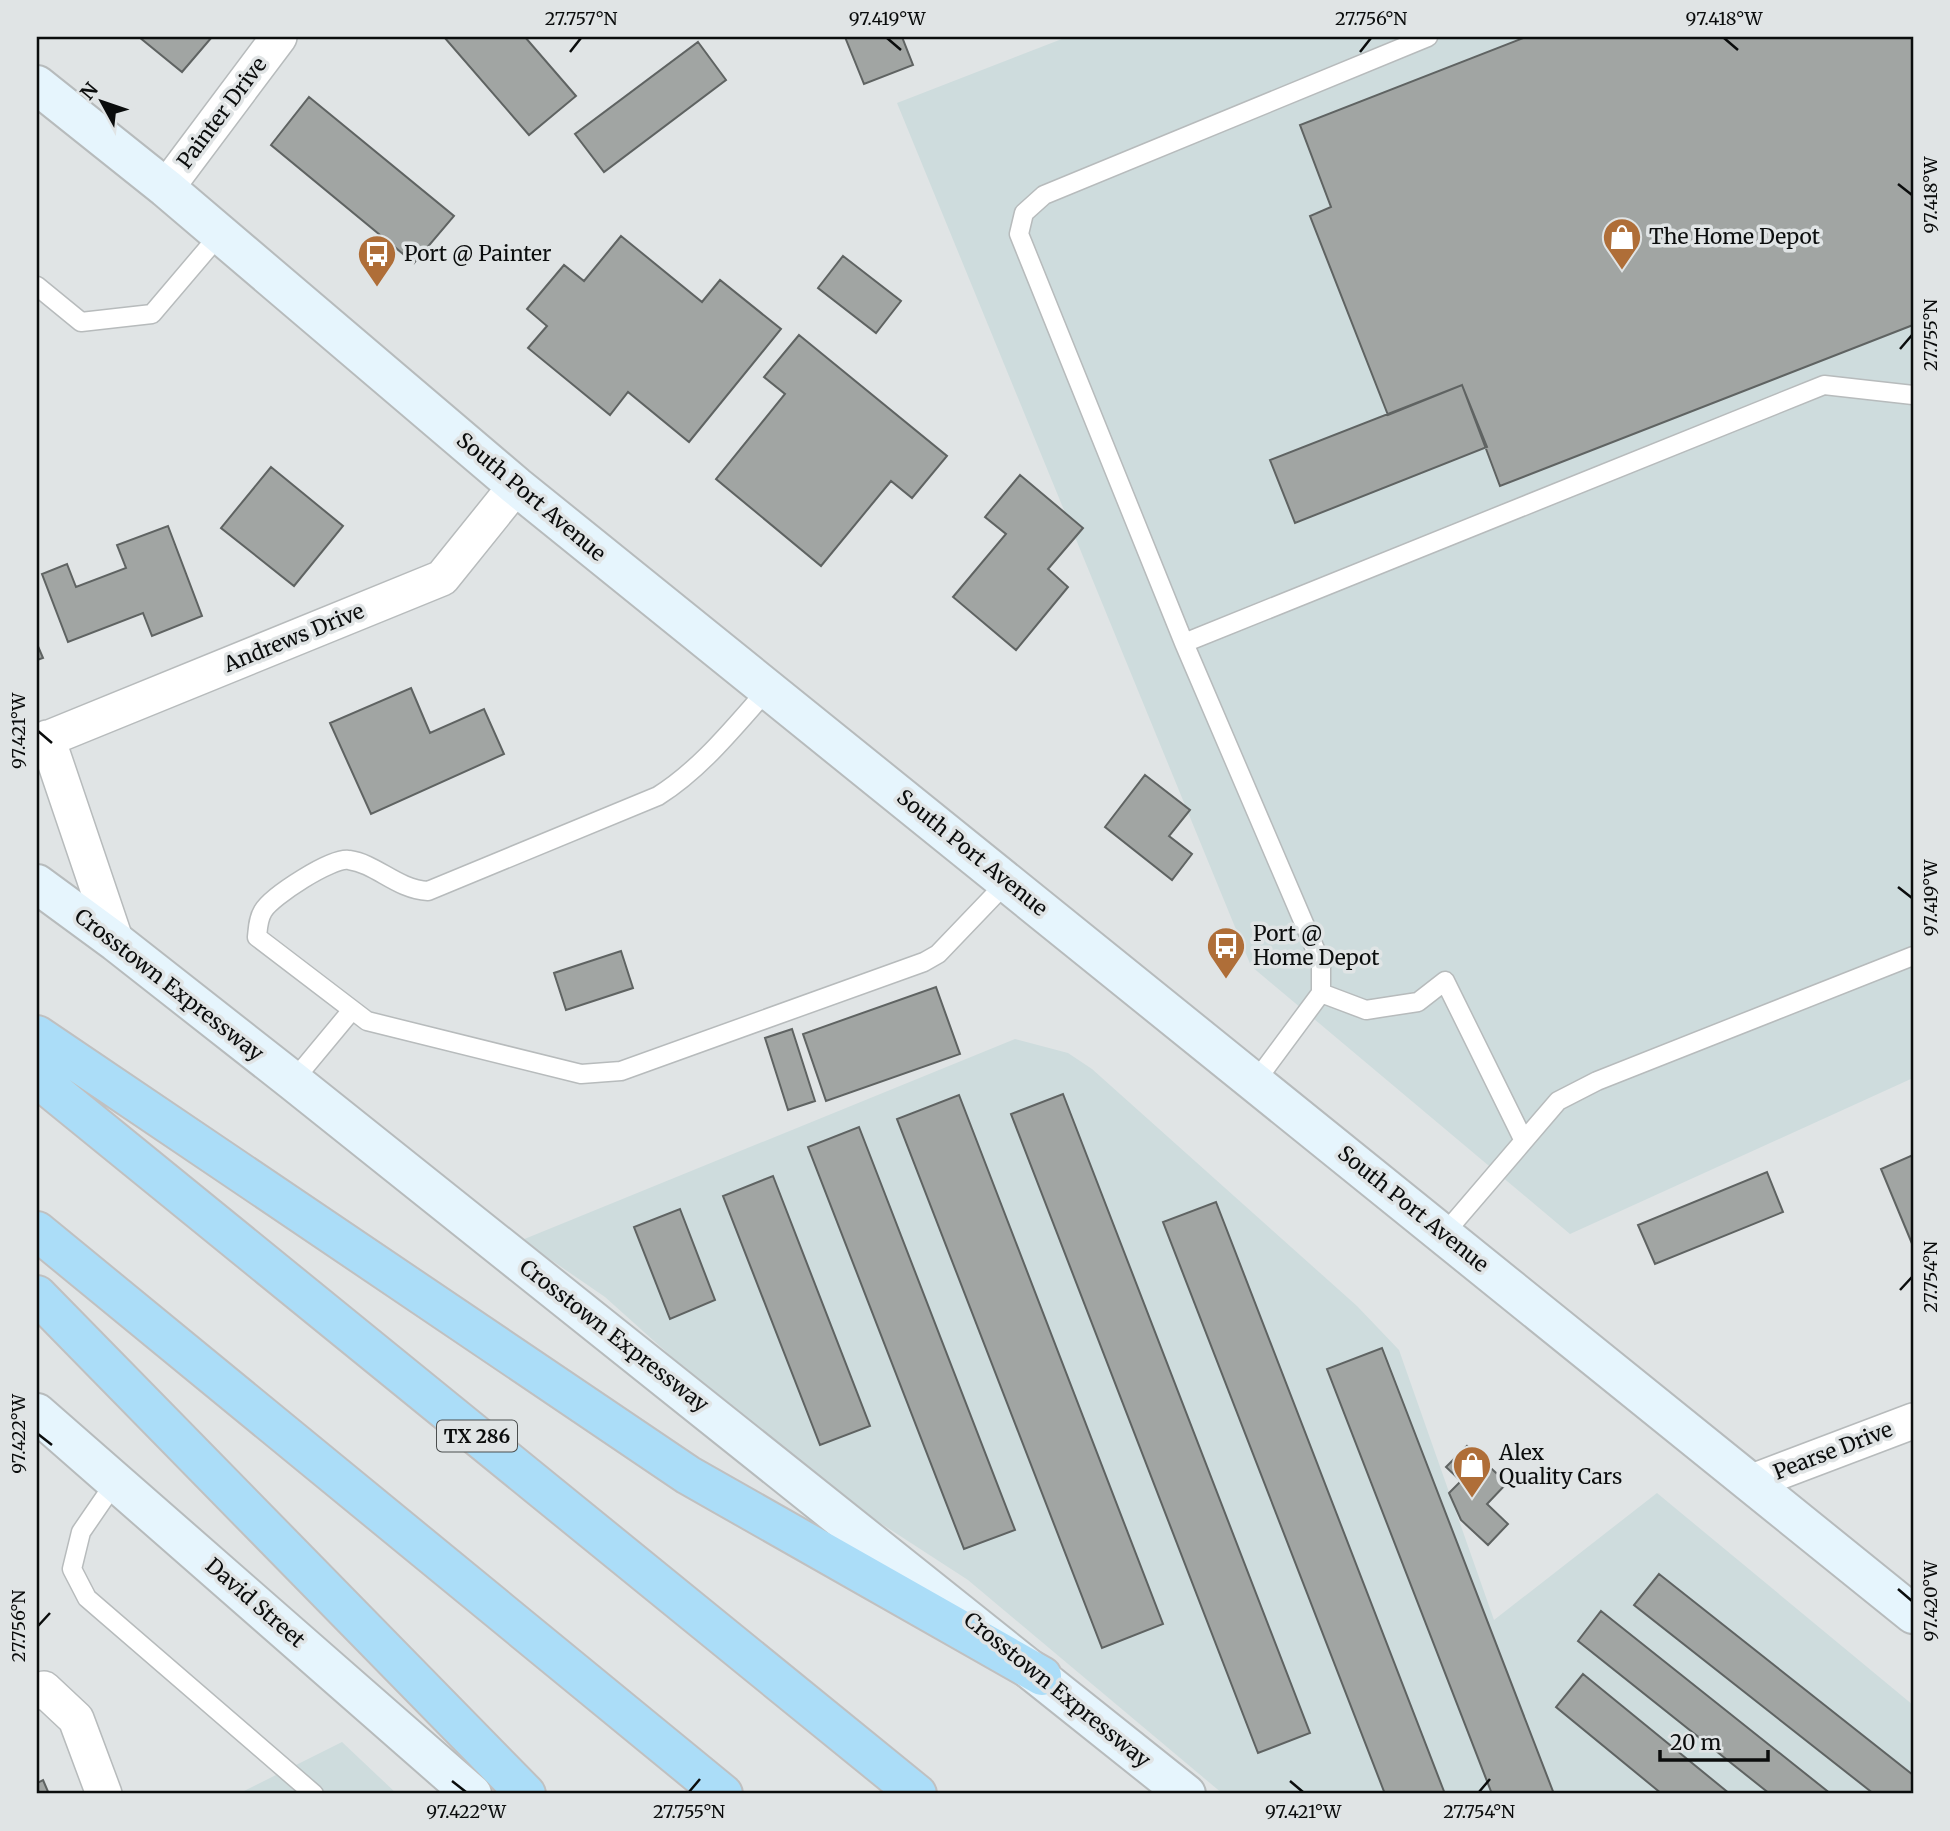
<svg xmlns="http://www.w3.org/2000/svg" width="1950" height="1831" viewBox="0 0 1950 1831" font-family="Merriweather,serif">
  <rect width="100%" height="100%" fill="#e0e4e5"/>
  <!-- built -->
  <path fill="#cedcdd" d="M1067,37H1913V1078L1570,1234L1251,966L897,103Z
    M1015,1039L1068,1053L1092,1069L1357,1306L1399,1350L1494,1620L1657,1493L1913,1705V1794H1223L968,1580L874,1519L722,1402L605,1297L522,1240Z
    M342,1742L397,1794H238Z"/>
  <!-- building -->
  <path fill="#a1a5a3" stroke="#5f6362" stroke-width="2" d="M139,37H212L182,72Z
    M444,37H525L576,96L529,135Z
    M845,37H902L913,65L864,84Z
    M1526,37H1913V325L1500,486L1462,385L1388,415L1310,216L1331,207L1300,125Z
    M698,42L726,80L604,172L575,134Z
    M309,97L454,216L414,263L271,145Z
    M621,236L702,302L720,280L781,329L689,442L628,392L610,415L528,348L547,326L527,309L564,265L584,281Z
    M843,256L901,301L876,333L818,288Z
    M799,335L947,456L912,498L891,481L821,566L716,479L785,394L764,377Z
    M1462,385L1487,447L1295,523L1270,460Z
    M271,467L343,526L294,586L221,528Z
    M1020,475L1083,528L1048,569L1068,587L1016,650L953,597L1006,534L985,517Z
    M168,526L202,616L152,636L143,613L68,642L42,574L67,564L76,587L126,568L117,545Z
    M37,644L43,658L37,660Z
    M411,688L430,733L484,709L504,754L371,814L330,723Z
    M1145,775L1190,810L1169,836L1192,854L1172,880L1105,827Z
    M621,951L633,988L566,1010L554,973Z
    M936,987L960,1054L826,1101L803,1034Z
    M792,1029L815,1101L788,1110L765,1038Z
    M1063,1094L1310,1733L1258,1753L1011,1114Z
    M959,1095L1163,1624L1102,1648L897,1119Z
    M859,1127L1015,1530L964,1549L808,1147Z
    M1913,1155V1246L1881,1169Z
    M1767,1172L1783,1212L1655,1264L1638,1225Z
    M773,1176L870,1426L820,1445L723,1196Z
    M1216,1202L1445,1794H1385L1163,1222Z
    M680,1209L715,1300L670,1319L634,1227Z
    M1382,1348L1554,1794H1492L1327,1369Z
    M1467,1446L1507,1483L1487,1504L1508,1524L1488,1545L1461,1520L1449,1493L1461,1481L1446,1467Z
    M1659,1574L1913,1775V1794H1874L1634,1605Z
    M1601,1611L1831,1794H1770L1578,1641Z
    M1583,1674L1730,1794H1662L1556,1707Z
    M43,1780L49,1794H37V1783Z"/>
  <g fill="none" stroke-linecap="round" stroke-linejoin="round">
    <!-- lane casing -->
    <g stroke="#b7bbbc" stroke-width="21">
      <path id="lane" d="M37,286L81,322L152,314L220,234
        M1184,643L1019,234L1024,213L1044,195L1428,37
        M768,689C734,727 701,769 658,796L428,891C396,889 377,864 349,860C332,857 272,896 263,911C258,919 258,928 257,937L367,1021L581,1074L621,1071L924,962L938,954L1007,882
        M1321,993L1366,1010L1418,1002L1445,981L1523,1139
        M293,1081L352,1010
        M1255,1082L1321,993V963L1184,643L1824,385L1913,395
        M1444,1234L1558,1101L1597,1081L1913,956
        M116,1481L81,1532L72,1569L87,1598L314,1794"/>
    </g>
    <!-- street casing -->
    <g stroke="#b7bbbc" stroke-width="38">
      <path id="street" d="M166,188L279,37
        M47,738L116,942
        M37,743L442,578L516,486
        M1752,1482L1913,1421
        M37,1692L44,1689L76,1719L104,1794"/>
    </g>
    <!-- secondary casing -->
    <g stroke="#b7bbbc" stroke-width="42">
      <path id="secondary" d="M37,85L166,188L516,486L1913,1614
        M37,884L116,942L293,1081L1186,1794
        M37,1413L472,1794"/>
    </g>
    <!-- highway casing -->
    <g stroke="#c0c0c0" stroke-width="42">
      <path id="highway" d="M37,1035L688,1475L1042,1676
        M37,1078L917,1794
        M37,1231L723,1794
        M37,1295L526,1794"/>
    </g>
    <!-- lane -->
    <use href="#lane" stroke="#fff" stroke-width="18"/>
    <!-- street -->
    <use href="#street" stroke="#fff" stroke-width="35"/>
    <!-- secondary -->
    <use href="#secondary" stroke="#e6f5fd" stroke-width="38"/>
    <!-- highway -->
    <use href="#highway" stroke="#abddf8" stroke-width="38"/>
  </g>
  <!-- ticks -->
  <path fill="none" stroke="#0b0d0d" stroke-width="2.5" d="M887,38L901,50M1724,38L1738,50M570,52L581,38M1360,52L1371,38M1898,184L1912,195M1900,349L1912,335M38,731L52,743M1898,887L1912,898M1900,1290L1912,1277M38,1434L52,1445M1898,1589L1912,1601M38,1626L50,1613M452,1781L466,1792M1290,1781L1303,1792M689,1792L700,1779M1479,1792L1490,1779"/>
  <!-- icons -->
  <defs>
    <g id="shop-pin" transform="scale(2.0125)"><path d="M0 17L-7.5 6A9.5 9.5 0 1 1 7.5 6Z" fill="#af6e38" stroke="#e0e4e5"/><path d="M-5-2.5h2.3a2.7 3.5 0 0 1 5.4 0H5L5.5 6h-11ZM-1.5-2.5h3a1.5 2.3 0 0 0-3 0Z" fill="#fff"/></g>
    <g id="bus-pin" transform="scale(2.0125)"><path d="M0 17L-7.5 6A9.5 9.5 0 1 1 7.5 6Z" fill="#af6e38" stroke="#e0e4e5"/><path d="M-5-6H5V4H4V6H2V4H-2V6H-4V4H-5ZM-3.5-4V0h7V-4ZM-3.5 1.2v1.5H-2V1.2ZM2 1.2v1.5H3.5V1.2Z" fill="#fff"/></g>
  </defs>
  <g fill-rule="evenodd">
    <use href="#shop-pin" x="1622" y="237"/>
    <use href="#bus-pin" x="377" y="254"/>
    <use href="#bus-pin" x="1226" y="946"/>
    <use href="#shop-pin" x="1472" y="1465"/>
  </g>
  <g text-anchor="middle" stroke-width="7" stroke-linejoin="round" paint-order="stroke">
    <!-- shield labels -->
    <rect fill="#e0e4e5" stroke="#4b4e4e" stroke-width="2" x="437" y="1420.5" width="80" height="31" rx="5"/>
    <g font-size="19" font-weight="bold" fill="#0b0d0d">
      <text x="477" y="1443">TX 286</text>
    </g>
    <!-- street labels -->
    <g font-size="21" fill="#0b0d0d" stroke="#e0e4e5">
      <text transform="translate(222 113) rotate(-53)" y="7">Painter Drive</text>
      <text transform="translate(531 497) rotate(40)" y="7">South Port Avenue</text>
      <text transform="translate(294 638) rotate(-22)" y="7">Andrews Drive</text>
      <text transform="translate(972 853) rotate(39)" y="7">South Port Avenue</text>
      <text transform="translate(169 985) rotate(38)" y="7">Crosstown Expressway</text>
      <text transform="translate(1413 1209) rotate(39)" y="7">South Port Avenue</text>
      <text transform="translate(614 1336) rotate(38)" y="7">Crosstown Expressway</text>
      <text transform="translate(1833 1451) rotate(-21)" y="7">Pearse Drive</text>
      <text transform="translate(255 1603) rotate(41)" y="7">David Street</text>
      <text transform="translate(1057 1690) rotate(39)" y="7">Crosstown Expressway</text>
    </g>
    <!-- poi labels -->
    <g font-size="21" fill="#0b0d0d" stroke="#e0e4e5" text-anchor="start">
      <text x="1649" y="244">The Home Depot</text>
      <text x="404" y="261">Port @ Painter</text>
      <text x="1253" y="941">Port @<tspan x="1253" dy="24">Home Depot</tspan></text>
      <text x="1499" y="1460">Alex<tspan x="1499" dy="24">Quality Cars</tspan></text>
    </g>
  </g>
  <!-- border -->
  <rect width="1950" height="1831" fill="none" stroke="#e0e4e5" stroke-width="77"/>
  <!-- north arrow -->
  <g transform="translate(102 102) rotate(310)" stroke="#e0e4e5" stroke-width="5" paint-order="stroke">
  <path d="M0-5L12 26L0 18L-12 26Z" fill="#0b0d0d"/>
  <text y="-10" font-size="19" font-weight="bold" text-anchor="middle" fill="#0b0d0d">N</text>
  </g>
  <!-- scale -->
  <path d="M1660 1750v10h108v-10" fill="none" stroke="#0b0d0d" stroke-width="3.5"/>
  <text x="1670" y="1750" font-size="21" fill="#0b0d0d" stroke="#e0e4e5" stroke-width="5" paint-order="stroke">20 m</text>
  <rect x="38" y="38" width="1874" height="1754" fill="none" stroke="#0b0d0d" stroke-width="2.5"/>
  <g font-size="18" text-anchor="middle" fill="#0b0d0d">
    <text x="581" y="25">27.757°N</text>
    <text x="887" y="25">97.419°W</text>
    <text x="1371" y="25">27.756°N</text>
    <text x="1724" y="25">97.418°W</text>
    <text transform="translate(1931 195) rotate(-90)" y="6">97.418°W</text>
    <text transform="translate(1931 335) rotate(-90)" y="6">27.755°N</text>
    <text transform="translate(19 731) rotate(-90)" y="6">97.421°W</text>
    <text transform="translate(1931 898) rotate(-90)" y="6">97.419°W</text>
    <text transform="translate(1931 1277) rotate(-90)" y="6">27.754°N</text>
    <text transform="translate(19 1434) rotate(-90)" y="6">97.422°W</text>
    <text transform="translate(1931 1601) rotate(-90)" y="6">97.420°W</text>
    <text transform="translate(19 1626) rotate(-90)" y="6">27.756°N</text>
    <text x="466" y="1818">97.422°W</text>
    <text x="689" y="1818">27.755°N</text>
    <text x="1303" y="1818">97.421°W</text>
    <text x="1479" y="1818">27.754°N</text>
  </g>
</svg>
